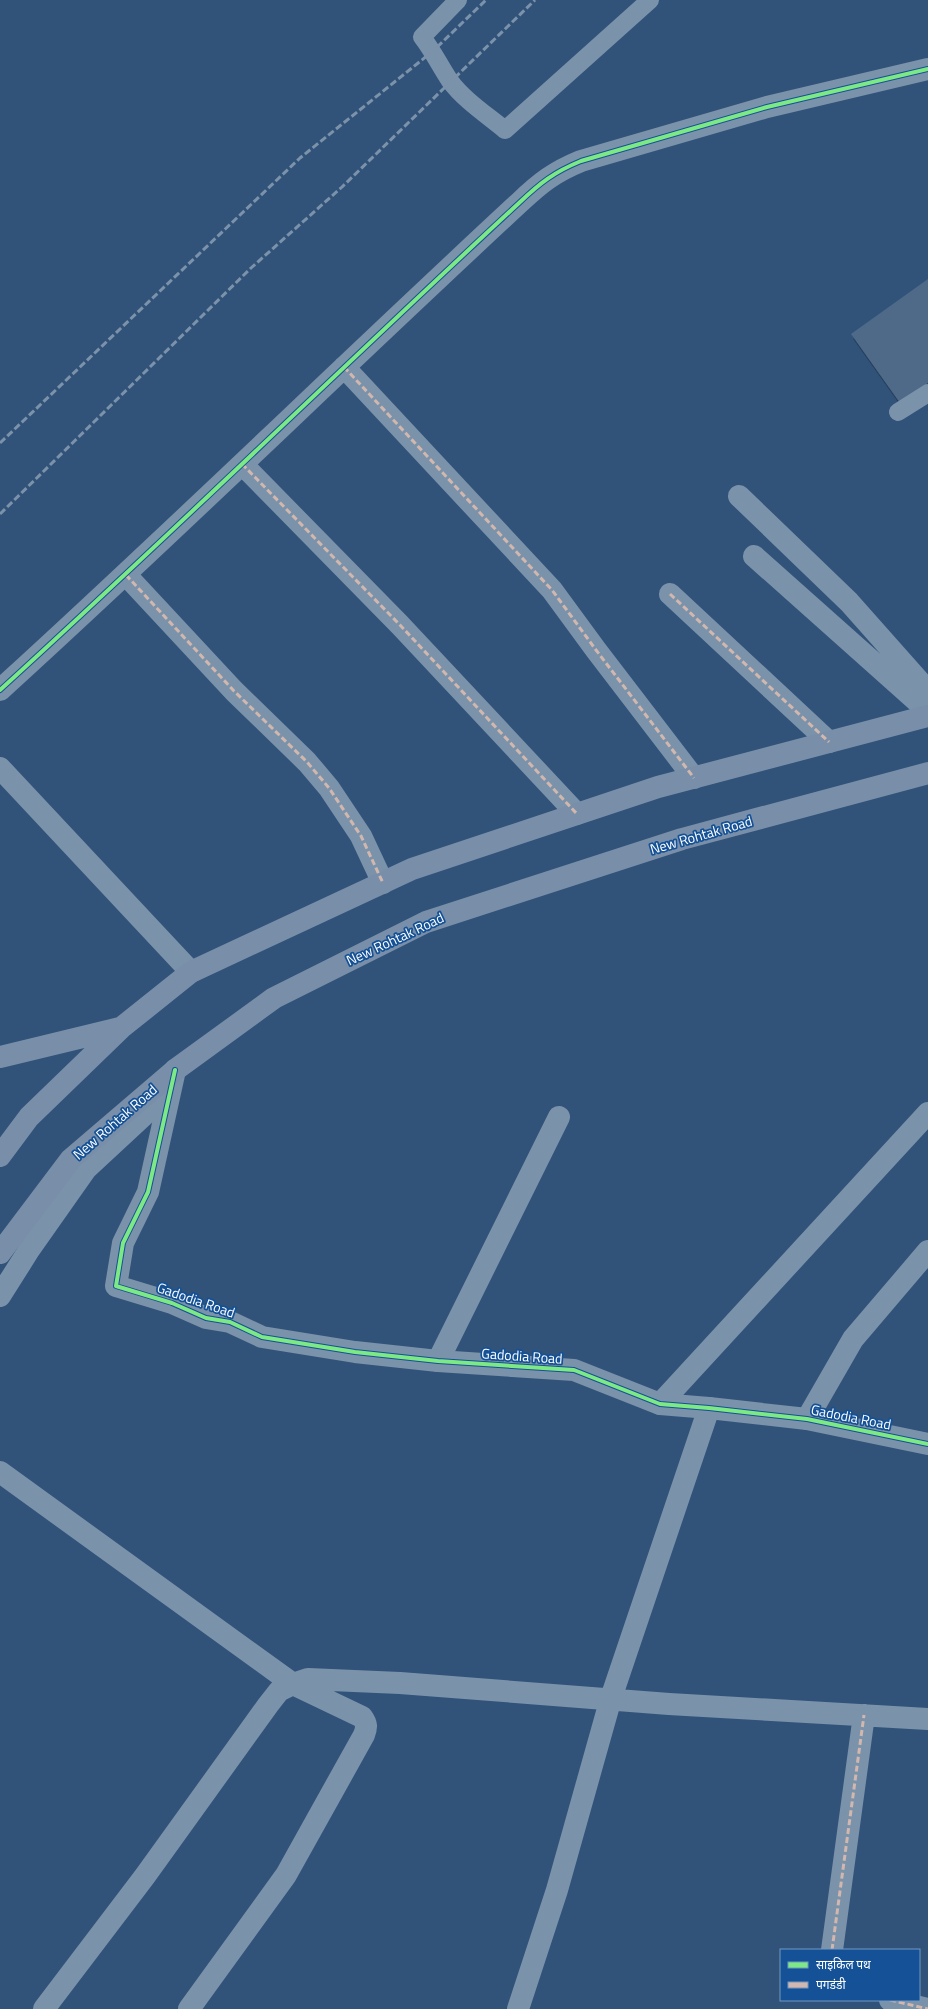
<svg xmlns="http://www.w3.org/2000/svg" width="928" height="2009" viewBox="0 0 928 2009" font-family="'Titillium Web','Noto Sans Devanagari',sans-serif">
  <defs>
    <filter id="shadow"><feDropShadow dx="2.5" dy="4.5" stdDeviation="0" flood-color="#0009"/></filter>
  </defs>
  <rect width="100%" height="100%" fill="#315379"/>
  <!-- building -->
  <path fill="#4f6a88" filter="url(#shadow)" d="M928,279V383L900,403L851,334Z"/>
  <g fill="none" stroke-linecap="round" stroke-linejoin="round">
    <!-- service -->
    <path stroke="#7b92ab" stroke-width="18" d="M458,0L422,37C433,51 440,66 450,81C464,100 487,115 505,130L650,0
      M898,412L928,393"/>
    <!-- minor -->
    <path stroke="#7b92ab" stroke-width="22" d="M344,367L552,590L596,650L694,778
      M242,464L400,625L577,814
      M739,496L849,602L928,691
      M754,556L928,711
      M126,575L234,691L307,762L329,788L361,836L383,883
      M670,594L829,742
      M0,690C176,530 345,364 519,203C540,183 554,172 581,161L767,107L928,69
      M0,768L191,972
      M0,1296L29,1250L86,1169L169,1092
      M438,1361L559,1117
      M660,1404L928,1113
      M807,1419L853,1339L928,1251
      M0,1472L293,1684L362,1717C367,1724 367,1727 364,1735L286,1875L189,2009
      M832,1950L864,1715
      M890,2000L928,2009
      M44,2009L145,1876L268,1705L279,1691L293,1684L308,1679L400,1683L669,1704L928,1719
      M518,2009L557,1890L611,1698L709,1408"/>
    <!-- tertiary -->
    <path stroke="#7b92ab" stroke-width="22" d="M175,1070L148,1192L123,1243L116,1286L172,1303L206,1318L230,1322L262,1337L355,1352L438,1361L574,1370L660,1404L709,1408L807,1419L928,1444"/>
    <!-- primary -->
    <path stroke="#798fa9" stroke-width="22" d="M0,1057L120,1028
      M0,1156L29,1117L121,1028L191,972L412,869L658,787L928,716
      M0,1253L71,1159L175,1070L274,998L426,922L682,839L928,773"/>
    <!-- rail -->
    <path stroke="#7c92aa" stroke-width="3" stroke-dasharray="7 3" stroke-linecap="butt" d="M0,443L300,158L433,51L486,0
      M0,514L251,268L342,187L535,0"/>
    <!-- quiet -->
    <path stroke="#d1b7ad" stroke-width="3" stroke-dasharray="6 3" stroke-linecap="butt" d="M344,367L552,590L596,650L694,778
      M242,464L400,625L577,814
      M126,575L234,691L307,762L329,788L361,836L383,883
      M670,594L829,742
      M832,1950L864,1715
      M890,2000L928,2009"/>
    <!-- cycleway casing -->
    <g stroke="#145196" stroke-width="6">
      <path id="cycleway" d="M0,690C176,530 345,364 519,203C540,183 554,172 581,161L767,107L928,69
        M175,1070L148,1192L123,1243L116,1286L172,1303L206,1318L230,1322L262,1337L355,1352L438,1361L574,1370L660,1404L709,1408L807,1419L928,1444"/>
    </g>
    <!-- cycleway -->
    <use href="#cycleway" stroke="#7ce984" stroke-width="4"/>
  </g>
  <g text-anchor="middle" stroke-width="3.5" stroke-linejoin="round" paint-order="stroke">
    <!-- street labels -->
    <g font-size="14" fill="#fff" stroke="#145196">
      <text transform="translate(701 835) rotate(-16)" y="5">New Rohtak Road</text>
      <text transform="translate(395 939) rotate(-25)" y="5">New Rohtak Road</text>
      <text transform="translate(115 1122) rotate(-41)" y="5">New Rohtak Road</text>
      <text transform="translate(196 1300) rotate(19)" y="5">Gadodia Road</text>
      <text transform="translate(522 1356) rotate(4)" y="5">Gadodia Road</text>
      <text transform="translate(851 1417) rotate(11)" y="5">Gadodia Road</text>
    </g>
  </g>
  <!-- legend -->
  <rect x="780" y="1949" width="140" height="52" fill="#145196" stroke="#7297c0"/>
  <rect x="788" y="1962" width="20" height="6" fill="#7ce984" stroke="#7297c0"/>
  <text x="816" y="1969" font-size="12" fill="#ffffff">साइकिल पथ</text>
  <rect x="788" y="1982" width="20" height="6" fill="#d1b7ad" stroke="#7297c0"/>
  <text x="816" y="1989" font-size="12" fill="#ffffff">पगडंडी</text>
</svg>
